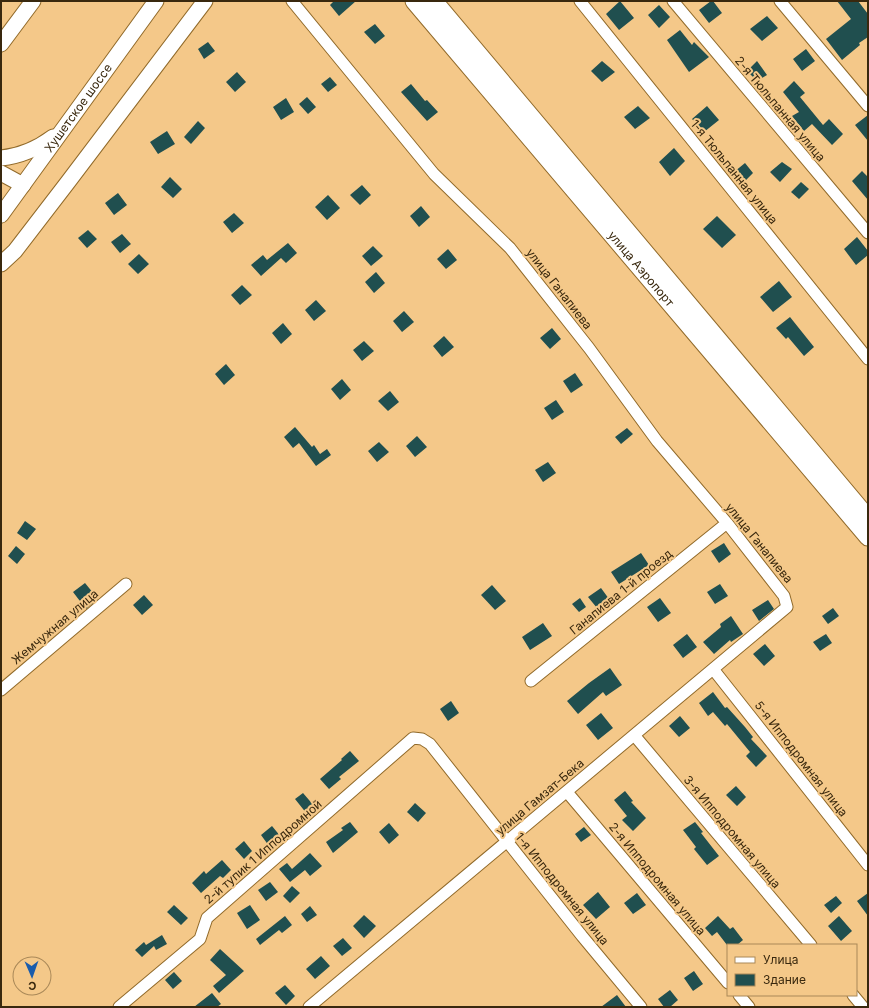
<svg xmlns="http://www.w3.org/2000/svg" width="869" height="1008" viewBox="0 0 869 1008" font-family="Inter,sans-serif">
  <rect width="100%" height="100%" fill="#f4c889"/>
  <!-- building -->
  <path fill="#204f4f" d="M334,1H356L339,16L330,5Z
    M620,1L634,18L619,30L606,14Z
    M711,1H713L722,13L709,23L699,10Z
    M837,1H858L868,14V37L859,43L860,45L842,60L826,39L851,19Z
    M659,5L670,17L659,28L648,15Z
    M767,16L778,28L762,41L750,29Z
    M375,24L385,36L375,44L364,32Z
    M680,30L692,45L694,42L709,57L689,72L667,40Z
    M208,42L215,51L204,59L198,49Z
    M806,49L815,61L802,71L793,59Z
    M602,61L615,72L602,82L591,71Z
    M757,61L767,75L757,81L747,71Z
    M237,72L246,82L235,92L226,82Z
    M330,77L337,85L328,92L321,84Z
    M794,81L805,93L800,97L823,125L829,119L843,134L832,145L812,124L804,131L792,116L799,112L783,92Z
    M411,84L425,101L427,100L438,112L427,121L401,92Z
    M307,97L316,107L308,114L299,104Z
    M286,98L294,112L281,120L273,107Z
    M638,106L650,118L635,129L624,117Z
    M707,106L719,120L704,132L692,119Z
    M868,115V141L855,125Z
    M198,121L205,128L191,144L184,137Z
    M167,131L175,144L158,154L150,142Z
    M674,148L685,161L670,176L659,162Z
    M782,162L792,169L780,182L770,172Z
    M745,163L753,173L744,182L734,172Z
    M862,171L868,177V200L852,181Z
    M170,177L182,189L173,198L161,187Z
    M801,182L809,189L799,199L791,192Z
    M362,185L371,195L360,205L350,195Z
    M118,193L127,205L114,215L105,203Z
    M328,195L340,208L327,220L315,207Z
    M421,206L430,217L419,227L410,216Z
    M234,213L244,223L232,233L223,222Z
    M717,216L736,235L722,248L703,229Z
    M88,230L97,239L87,248L78,238Z
    M122,234L131,244L120,253L111,242Z
    M857,237L868,251V255L856,265L844,249Z
    M288,243L297,253L286,263L281,258L261,276L251,265L263,255L267,260Z
    M373,246L383,256L371,266L362,256Z
    M448,249L457,260L446,269L437,259Z
    M139,254L149,264L138,274L128,264Z
    M376,272L385,283L374,293L365,282Z
    M779,281L792,297L773,312L760,297Z
    M242,285L252,295L240,305L231,295Z
    M316,300L326,311L314,321L305,310Z
    M404,311L414,322L402,332L393,321Z
    M790,317L814,347L804,356L788,337L786,339L776,328Z
    M283,323L292,334L281,344L272,333Z
    M552,328L561,339L550,349L540,338Z
    M444,336L454,347L442,357L433,346Z
    M364,341L374,351L362,361L353,350Z
    M226,364L235,375L224,385L215,374Z
    M575,373L583,385L571,393L563,381Z
    M342,379L351,390L340,400L331,389Z
    M390,391L399,402L388,411L378,401Z
    M556,400L564,412L552,420L544,408Z
    M295,427L312,447L314,445L320,454L327,449L331,455L316,466L299,443L293,448L284,437Z
    M627,428L633,434L621,444L615,437Z
    M417,436L427,447L415,457L406,446Z
    M379,442L389,452L377,462L368,451Z
    M548,462L556,473L543,482L535,470Z
    M25,521L36,529L27,540L17,533Z
    M724,543L731,554L719,563L711,551Z
    M16,546L25,554L17,564L8,556Z
    M641,553L649,565L619,584L611,572Z
    M85,583L98,599L86,609L73,592Z
    M720,584L728,596L715,604L707,592Z
    M492,585L506,601L495,610L481,595Z
    M601,588L609,599L597,608L588,597Z
    M144,595L153,605L142,615L133,605Z
    M580,598L586,607L579,612L572,604Z
    M660,598L671,613L658,622L647,607Z
    M768,600L774,609L759,621L752,610Z
    M833,608L839,616L828,624L822,616Z
    M731,616L743,634L731,642L730,640L714,654L703,642L721,627L720,624Z
    M543,623L552,636L530,650L522,637Z
    M687,634L697,647L683,658L673,645Z
    M826,634L832,643L820,651L813,642Z
    M765,644L775,656L764,666L753,654Z
    M610,668L622,685L606,696L603,692L578,714L567,701L589,683Z
    M713,692L725,708L727,707L745,727L753,737L751,739L767,756L756,767L746,756L750,752L727,724L725,726L713,712L708,716L699,703Z
    M451,701L459,713L448,721L440,709Z
    M601,713L613,728L598,740L586,725Z
    M680,716L690,728L679,737L669,726Z
    M350,751L359,761L339,777L341,779L329,789L320,779L342,760L341,759Z
    M736,786L746,797L737,806L726,795Z
    M625,791L633,801L631,802L646,818L633,831L622,820L627,816L614,800Z
    M303,793L315,807L307,814L295,799Z
    M415,803L426,813L418,822L407,812Z
    M350,822L358,832L333,853L326,842L343,830L341,828Z
    M695,822L703,832L701,833L719,856L707,865L694,849L696,847L683,830Z
    M389,823L399,835L389,844L379,832Z
    M272,826L281,837L269,846L261,835Z
    M584,827L591,835L581,842L575,834Z
    M244,841L252,851L244,859L235,849Z
    M310,853L322,866L310,876L305,870L290,882L279,869L287,863L292,869Z
    M222,860L231,870L223,878L220,876L201,893L192,883L204,871L206,874Z
    M270,882L278,892L266,901L258,890Z
    M292,886L300,893L290,903L283,896Z
    M598,892L610,907L596,919L583,905Z
    M637,893L646,905L633,914L624,903Z
    M868,893V916L857,901Z
    M836,896L842,903L831,913L824,905Z
    M174,905L188,918L181,925L167,912Z
    M250,905L260,920L247,929L237,913Z
    M310,906L317,915L307,922L301,914Z
    M364,915L376,926L364,938L353,926Z
    M285,916L292,925L282,933L279,930L260,945L256,939Z
    M718,916L730,929L733,927L743,940L737,945H727L717,932L712,936L705,928Z
    M839,916L852,931L841,941L828,926Z
    M162,935L167,944L156,950L154,946L142,957L135,950L144,942L146,945Z
    M343,938L352,948L342,956L333,946Z
    M220,949L244,971L219,993L213,986L226,975L210,960Z
    M321,956L330,966L315,979L306,969Z
    M694,971L703,984L693,991L684,978Z
    M174,972L182,981L173,989L165,980Z
    M285,985L295,996L286,1005L275,993Z
    M670,990L678,1000L670,1007H664L658,999Z
    M212,993L221,1004L217,1007H194Z
    M617,995L626,1007H601Z"/>
  <g fill="none" stroke-linecap="round" stroke-linejoin="round">
    <!-- minor casing -->
    <g stroke="#916a2a" stroke-width="13">
      <path id="minor" d="M292,1L434,174L510,248L589,348L657,441L727,523L784,596L787,607L309,1007
        M580,1L868,359
        M673,1L868,233
        M780,1L868,106
        M713,669L868,865
        M531,681L727,523
        M1,690L126,584
        M634,735L811,945
        M567,792L728,983
        M739,995L749,1007
        M853,995L863,1007
        M119,1007L200,939L207,918L413,738L422,739L430,744L582,936L641,1007"/>
    </g>
    <!-- secondary casing -->
    <g stroke="#916a2a" stroke-width="17">
      <g id="secondary">
        <path d="M1,44L33,1"/>
        <path d="M1,158C21,156 37,149 53,137"/>
        <path d="M1,173L23,185"/>
        <path id="s1" d="M1,215L156,1"/>
        <path d="M1,264L15,251L68,182L205,1"/>
      </g>
    </g>
    <!-- primary casing -->
    <g stroke="#916a2a" stroke-width="19">
      <g id="primary">
        <path id="s2" d="M414,1L868,537"/>
        <path d="M434,1L868,518"/>
      </g>
    </g>
    <!-- minor -->
    <use href="#minor" stroke="#fff" stroke-width="11"/>
    <!-- secondary -->
    <use href="#secondary" stroke="#fff" stroke-width="15"/>
    <!-- primary -->
    <use href="#primary" stroke="#fff" stroke-width="17"/>
  </g>
  <g text-anchor="middle" stroke-width="4" stroke-linejoin="round" paint-order="stroke">
    <!-- street labels -->
    <g font-size="12" fill="#39280e" stroke="#f4c889">
      <text dy="4" stroke="none"><textPath href="#s1" startOffset="132">Хушетское шоссе</textPath></text>
      <text transform="translate(780 109) rotate(50)" y="4">2-я Тюльпанная улица</text>
      <text transform="translate(734 172) rotate(51)" y="4">1-я Тюльпанная улица</text>
      <text dy="4" stroke="none"><textPath href="#s2" startOffset="351">улица Аэропорт</textPath></text>
      <text transform="translate(559 289) rotate(52)" y="4">улица Ганапиева</text>
      <text transform="translate(759 543) rotate(51)" y="4">улица Ганапиева</text>
      <text transform="translate(621 592) rotate(-39)" y="4">Ганапиева 1-й проезд</text>
      <text transform="translate(55 627) rotate(-40)" y="4">Жемчужная улица</text>
      <text transform="translate(801 759) rotate(52)" y="4">5-я Ипподромная улица</text>
      <text transform="translate(540 797) rotate(-40)" y="4">улица Гамзат-Бека</text>
      <text transform="translate(732 832) rotate(50)" y="4">3-я Ипподромная улица</text>
      <text transform="translate(263 852) rotate(-41)" y="4">2-й тупик 1 Ипподромной</text>
      <text transform="translate(657 879) rotate(50)" y="4">2-я Ипподромная улица</text>
      <text transform="translate(562 889) rotate(51)" y="4">1-я Ипподромная улица</text>
    </g>
  </g>
  <!-- border -->
  <rect width="869" height="1008" fill="none" stroke="#39280e" stroke-width="4"/>
  <!-- legend -->
  <rect x="727" y="944" width="130" height="52" fill="#f4c889" stroke="#a98858"/>
  <rect x="735" y="957" width="20" height="6" fill="#ffffff" stroke="#a98858"/>
  <text x="763" y="964" font-size="12" fill="#39280e">Улица</text>
  <rect x="735" y="974" width="20" height="12" fill="#204f4f" stroke="#a98858"/>
  <text x="763" y="984" font-size="12" fill="#39280e">Здание</text>
  <!-- north arrow -->
  <g transform="translate(32 976) rotate(178)"><circle r="19" fill="#f4c889" stroke="#a98858"/>
  <path d="M0-3L7 15L0 10L-7 15Z" fill="#1a5cac"/>
  <text y="-6" font-size="11" font-weight="bold" text-anchor="middle" fill="#39280e">С</text>
  </g>
</svg>
